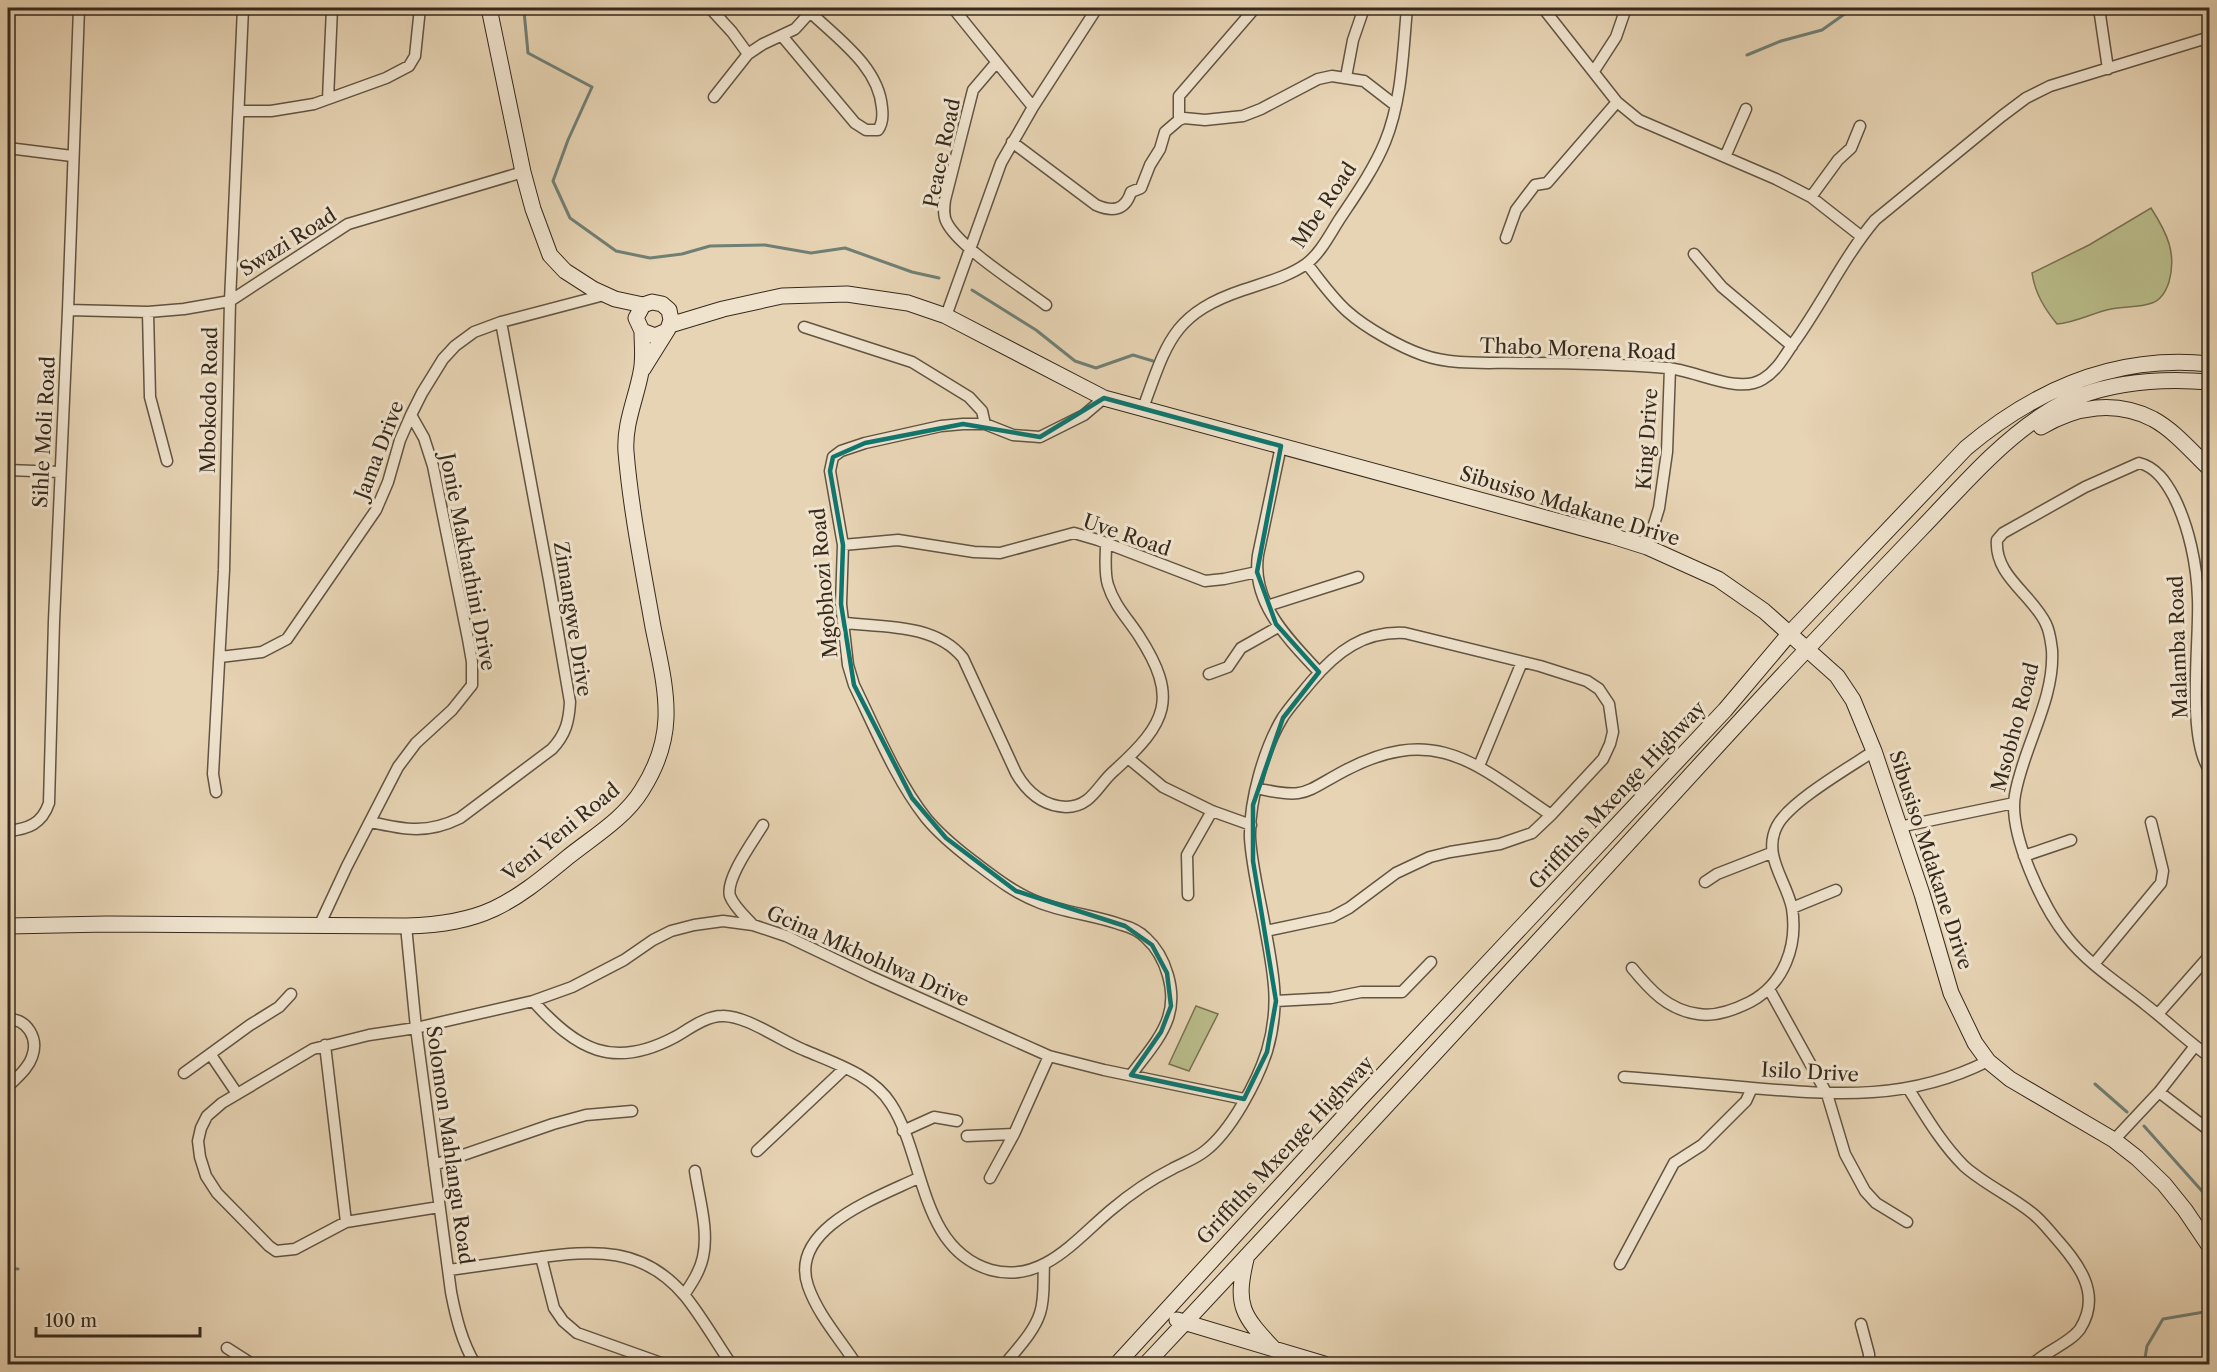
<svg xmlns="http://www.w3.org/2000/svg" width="2217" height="1372" viewBox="0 0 2217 1372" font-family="'Libre Caslon Text',serif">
  <rect width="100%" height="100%" fill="#e7d4b4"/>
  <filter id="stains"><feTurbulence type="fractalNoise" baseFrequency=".00333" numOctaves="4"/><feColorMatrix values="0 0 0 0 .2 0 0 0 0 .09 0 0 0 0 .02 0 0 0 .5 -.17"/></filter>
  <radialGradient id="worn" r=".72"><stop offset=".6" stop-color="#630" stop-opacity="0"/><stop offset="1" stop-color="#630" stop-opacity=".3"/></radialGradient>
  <!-- park -->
  <path fill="#b9bc8a" stroke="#787253" stroke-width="1.5" d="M2151,208C2167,233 2177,253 2169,282C2166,291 2161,300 2152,303C2139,308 2124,306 2111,309C2092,313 2075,323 2057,324C2044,308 2035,293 2032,273L2089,245Z
    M1196,1006L1218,1014L1189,1071L1169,1064Z"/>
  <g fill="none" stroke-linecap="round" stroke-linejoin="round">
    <!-- stream -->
    <path stroke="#707f75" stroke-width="3" d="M520,8L524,11L528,53L592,87L568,140L553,181L570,218L616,251L650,258L682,254L710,246L765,245L811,253L845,248L912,272L939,278
      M1747,55L1781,41L1822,30L1853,8
      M972,290L1036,330L1075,361L1096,368L1133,355L1153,361
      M2095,1084L2127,1112
      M2144,1126L2210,1200
      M8,1268L18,1269
      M2144,1364L2147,1346L2163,1319L2210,1311"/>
    <!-- street casing -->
    <g stroke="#625442" stroke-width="13">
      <path id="street" d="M710,8L732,32L748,54
        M953,8L1033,107
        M1543,8L1617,102L1639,120L1776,179L1811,197L1862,237
        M2099,8L2108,69
        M782,36L855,123L866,130H878C883,123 883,116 882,108C879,67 838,39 810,12
        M996,63L973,90L945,200C944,208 943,216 947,223C960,248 1022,287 1046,305
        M1594,71L1616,37L1626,8
        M1346,77L1353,40L1364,8
        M714,97L748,54L763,44L795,29L814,8
        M328,99L332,8
        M239,111H271L314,104L386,78L409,66L415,56L420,8
        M1179,120L1184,118L1205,120L1243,116L1261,109L1318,79L1332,76L1364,81L1395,105
        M1012,142L1096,205C1112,212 1125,211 1131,192L1141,188L1150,165L1160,149L1165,132L1179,120V96L1255,8
        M8,148L72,156
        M1725,157L1746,109
        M1811,197L1838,160L1851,148L1860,126
        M1506,238L1516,210L1535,185L1547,183L1617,102
        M1694,254L1722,287L1792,346
        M1307,264C1320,280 1332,298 1348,312C1366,328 1400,347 1423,355C1454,366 1489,362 1522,363C1570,363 1619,364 1667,368C1696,370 1738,395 1763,379C1778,370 1785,355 1795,341C1823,302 1844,257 1875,220L2002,116L2026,98L2050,86L2210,37
        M68,310L148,312L184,309L230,301L348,224L523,172
        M148,312L150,397L167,461
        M946,316L1001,163L1033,107L1097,8
        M804,327L912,362L969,397L982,411L985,424
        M1104,398L1084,415L1040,437L1013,435L985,424H963L941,426L865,443L841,451L833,457L830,471L843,545L841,604L848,665L854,685C875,728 896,780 926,818C939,834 956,848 973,861C993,876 1014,893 1038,902C1065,913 1095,915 1122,925C1130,927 1140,932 1146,938C1166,956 1177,992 1168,1018C1161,1039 1144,1057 1131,1075
        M1143,408C1167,343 1172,314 1243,290C1263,283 1288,277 1306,264C1320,254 1330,234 1339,220C1355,196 1374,169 1385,142C1402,101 1403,51 1407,8
        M1281,446L1258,555C1251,603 1289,640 1319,672
        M8,470L60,472
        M843,545L898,540L974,552L1000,553L1074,533L1098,540L1205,581L1224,579L1257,572
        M1647,547L1659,508L1667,452L1670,368
        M1267,606L1358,577
        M845,623C884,627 936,624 963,658L1016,773C1027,792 1043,806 1066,807C1092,807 1098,784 1115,770C1167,723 1179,698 1139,636C1128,619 1114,605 1108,585C1104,573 1106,557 1106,544
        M220,657L262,652L287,639L376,510L388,482L400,440L411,415L422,393L443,359L455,346L474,332L501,322L604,295
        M1209,674L1228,667L1241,648L1278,627
        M1128,758L1163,787L1212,811L1251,825
        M1479,766L1522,662
        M2210,771C2186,738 2200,640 2198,599C2197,565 2189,527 2174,497C2166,482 2156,467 2139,463L2085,487L2003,533L1997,540C1994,576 2033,595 2046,624C2050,632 2051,642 2052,650C2055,700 2023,747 2015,795C2008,833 2043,908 2067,937C2088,964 2120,984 2146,1005C2168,1022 2187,1041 2210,1057
        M1256,788C1307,800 1304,792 1346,770C1437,723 1477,765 1551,815
        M216,792L213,774L224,570L230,301L243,8
        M371,822C405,830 428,834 460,818L552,749C566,734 569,721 570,702L549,580L501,322
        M1899,827L2014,803
        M8,831C28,829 42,824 49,803L54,621L68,310L79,8
        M2024,856L2071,840
        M1705,882L1717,874L1771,853
        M1188,895L1187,855L1212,811
        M1792,908L1836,890
        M320,924L347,866L398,767L416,743L452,710L472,685V662L468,639L433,466L424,438L411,415
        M753,925C745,916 734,907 730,896C725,879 754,840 763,825
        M406,926L416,1028L451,1292C456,1318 462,1342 475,1364
        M2094,964L2161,883L2163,871L2151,822
        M1632,968C1650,990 1668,1010 1698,1014C1715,1017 1734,1010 1750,1002C1784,984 1798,946 1792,908C1786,880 1762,855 1777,826C1789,802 1850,767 1874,751
        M1769,989L1827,1094L1845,1154L1865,1191L1876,1203L1907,1222
        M533,1001C577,1050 613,1070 675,1037C689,1029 706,1016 722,1016C746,1015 781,1041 804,1050C834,1063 873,1075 891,1104C925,1156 919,1249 991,1270C1042,1284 1075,1240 1111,1210C1130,1194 1150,1180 1172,1169C1183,1163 1195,1159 1205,1151C1231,1131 1257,1082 1267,1051C1280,1007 1274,976 1266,933C1261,902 1252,870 1250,838C1249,801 1264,748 1283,717C1291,705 1302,693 1311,682C1337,651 1364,631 1405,633L1540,666L1587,681L1599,689L1609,704L1613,732L1610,744L1603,759L1551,815L1532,833L1500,844L1450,852L1430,857L1396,873L1349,908L1332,917L1266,931
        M1276,1001L1331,998L1361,992H1402L1431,962
        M2158,1014L2210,955
        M8,1019C27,1019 39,1038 32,1057C28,1069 16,1078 8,1087
        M325,1045L346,1222
        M211,1055L236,1092
        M184,1073L250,1025L279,1007L291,994
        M1624,1077C1667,1080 1709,1084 1752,1088C1837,1095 1909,1101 1988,1061
        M1908,1088C1925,1115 1941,1143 1964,1166C1984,1184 2011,1196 2032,1213C2040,1219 2047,1228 2054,1236C2077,1262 2103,1293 2080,1329C2070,1343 2046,1351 2033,1364
        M2159,1092L2210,1131
        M903,1131L934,1117L957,1121
        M967,1136L1014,1134
        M2114,1140L2159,1092L2195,1046
        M757,1151L845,1068
        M434,1165L553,1124L586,1115L632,1111
        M990,1178L1014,1134L1049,1056
        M439,1207L346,1222L295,1249L276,1251L269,1246L217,1193L206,1176L200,1157L198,1141L201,1128L207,1116L222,1103L313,1049L369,1035L416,1028L533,1001L572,987L624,960L653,940L671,931L694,925L723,921L753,925L786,936L872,977L1049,1056L1104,1070L1244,1099
        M541,1257L554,1308L563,1321L577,1333L664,1364
        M1620,1264L1674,1163L1702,1145L1746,1101L1752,1088
        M449,1270C477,1266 506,1262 535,1258C594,1250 643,1246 685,1296C702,1317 716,1342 731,1364
        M684,1295C692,1283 700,1271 703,1257C709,1230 699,1198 695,1171
        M1861,1324L1869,1354V1364
        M227,1348L252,1364
        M856,1364C840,1339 818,1315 808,1286C788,1228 879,1197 918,1178
        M1005,1364C1017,1349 1034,1332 1040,1313C1045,1298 1043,1280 1044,1265"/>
    </g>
    <!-- secondary casing -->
    <g stroke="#36291c" stroke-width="17">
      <path id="secondary" d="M489,8L523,172L533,209L550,255L565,271L593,289L615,299L643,305
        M670,325L723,309L782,296L847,294L908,303L946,316L1104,398L1612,536L1647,547L1718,579L1764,611L1837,676L1853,700L1874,751L1922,894L1951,993L1975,1043L1988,1061L2010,1079L2114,1140L2137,1158L2164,1184L2185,1210L2210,1247
        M643,369L668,329L671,320L669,310L662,304L652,302L643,305L636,318L642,331L655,336L664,332
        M2041,427C2076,406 2116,400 2153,419C2175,431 2192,452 2210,469
        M8,926L107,924L406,926C483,924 510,905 568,857C593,837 625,818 642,790C656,768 665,744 666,718C667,688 659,657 653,627C643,570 631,511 626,452C624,424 636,399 641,372C644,359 642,345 642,331
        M1246,1259C1235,1306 1242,1315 1274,1349
        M1177,1320L1324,1364
        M1117,1364L1359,1100L1725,710L1790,633L1966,448C2036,389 2116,354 2210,364
        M1146,1364C1342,1155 1537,943 1731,731C1793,663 1856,597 1920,530C1959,490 1996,445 2044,414C2091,383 2155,377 2210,382"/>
    </g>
    <!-- street -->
    <use href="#street" stroke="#efe3ce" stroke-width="10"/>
    <!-- secondary -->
    <use href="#secondary" stroke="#efe3ce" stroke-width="15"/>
  </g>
  <!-- marked area -->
  <path fill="none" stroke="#0f766e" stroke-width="4.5" stroke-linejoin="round" d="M1104,398L1281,446L1257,572L1276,624L1319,672L1283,718L1253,805V861L1276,1001L1267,1052L1244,1099L1131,1075L1161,1032L1171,1006L1167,973L1152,945L1125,926L1016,891L946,838L912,798L854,685L841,604L843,545L830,471L833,457L865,443L963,424L1040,437Z"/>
  <g text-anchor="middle" stroke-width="6" stroke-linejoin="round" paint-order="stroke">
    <!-- street labels -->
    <g font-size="20" fill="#36291c" stroke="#efe3ce">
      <text transform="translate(942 153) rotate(-78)" y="7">Peace Road</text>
      <text transform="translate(1324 205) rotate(-56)" y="7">Mbe Road</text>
      <text transform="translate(288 242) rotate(-32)" y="7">Swazi Road</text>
      <text transform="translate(1578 349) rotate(2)" y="7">Thabo Morena Road</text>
      <text transform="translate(209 400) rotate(-89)" y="7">Mbokodo Road</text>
      <text transform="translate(44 432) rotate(-87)" y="7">Sihle Moli Road</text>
      <text transform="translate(1647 439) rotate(-86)" y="7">King Drive</text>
      <text transform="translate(379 450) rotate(-69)" y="7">Jama Drive</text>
      <text transform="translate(1570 506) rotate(17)" y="7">Sibusiso Mdakane Drive</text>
      <text transform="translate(1127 535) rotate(19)" y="7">Uve Road</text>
      <text transform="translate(468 562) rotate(79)" y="7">Jonie Makhathini Drive</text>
      <text transform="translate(824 583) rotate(-95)" y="7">Mgobhozi Road</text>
      <text transform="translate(573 619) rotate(81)" y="7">Zimangwe Drive</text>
      <text transform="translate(2178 647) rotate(-92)" y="7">Malamba Road</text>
      <text transform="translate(2015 727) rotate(-75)" y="7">Msobho Road</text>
      <text transform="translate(1617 795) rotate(-47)" y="7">Griffiths Mxenge Highway</text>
      <text transform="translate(561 832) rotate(-39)" y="7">Veni Yeni Road</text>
      <text transform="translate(1931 860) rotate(72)" y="7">Sibusiso Mdakane Drive</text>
      <text transform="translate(868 956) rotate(24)" y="7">Gcina Mkhohlwa Drive</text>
      <text transform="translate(1810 1072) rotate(3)" y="7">Isilo Drive</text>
      <text transform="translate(450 1145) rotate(82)" y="7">Solomon Mahlangu Road</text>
      <text transform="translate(1285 1150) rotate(-47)" y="7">Griffiths Mxenge Highway</text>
    </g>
  </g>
  <!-- margin -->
  <rect width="2217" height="1372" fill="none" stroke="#e7d4b4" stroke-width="30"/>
  <rect x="9" y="9" width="2199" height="1354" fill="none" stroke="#36291c" stroke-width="3"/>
  <rect x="15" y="15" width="2187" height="1342" fill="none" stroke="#36291c" stroke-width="1.5"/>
  <!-- scale -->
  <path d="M36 1327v9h164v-9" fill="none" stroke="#36291c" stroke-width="3"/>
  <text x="45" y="1327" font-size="18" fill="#36291c" stroke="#efe3ce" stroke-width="4.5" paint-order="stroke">100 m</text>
  <rect width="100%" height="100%" filter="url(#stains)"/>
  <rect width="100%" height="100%" fill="url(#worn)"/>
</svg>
